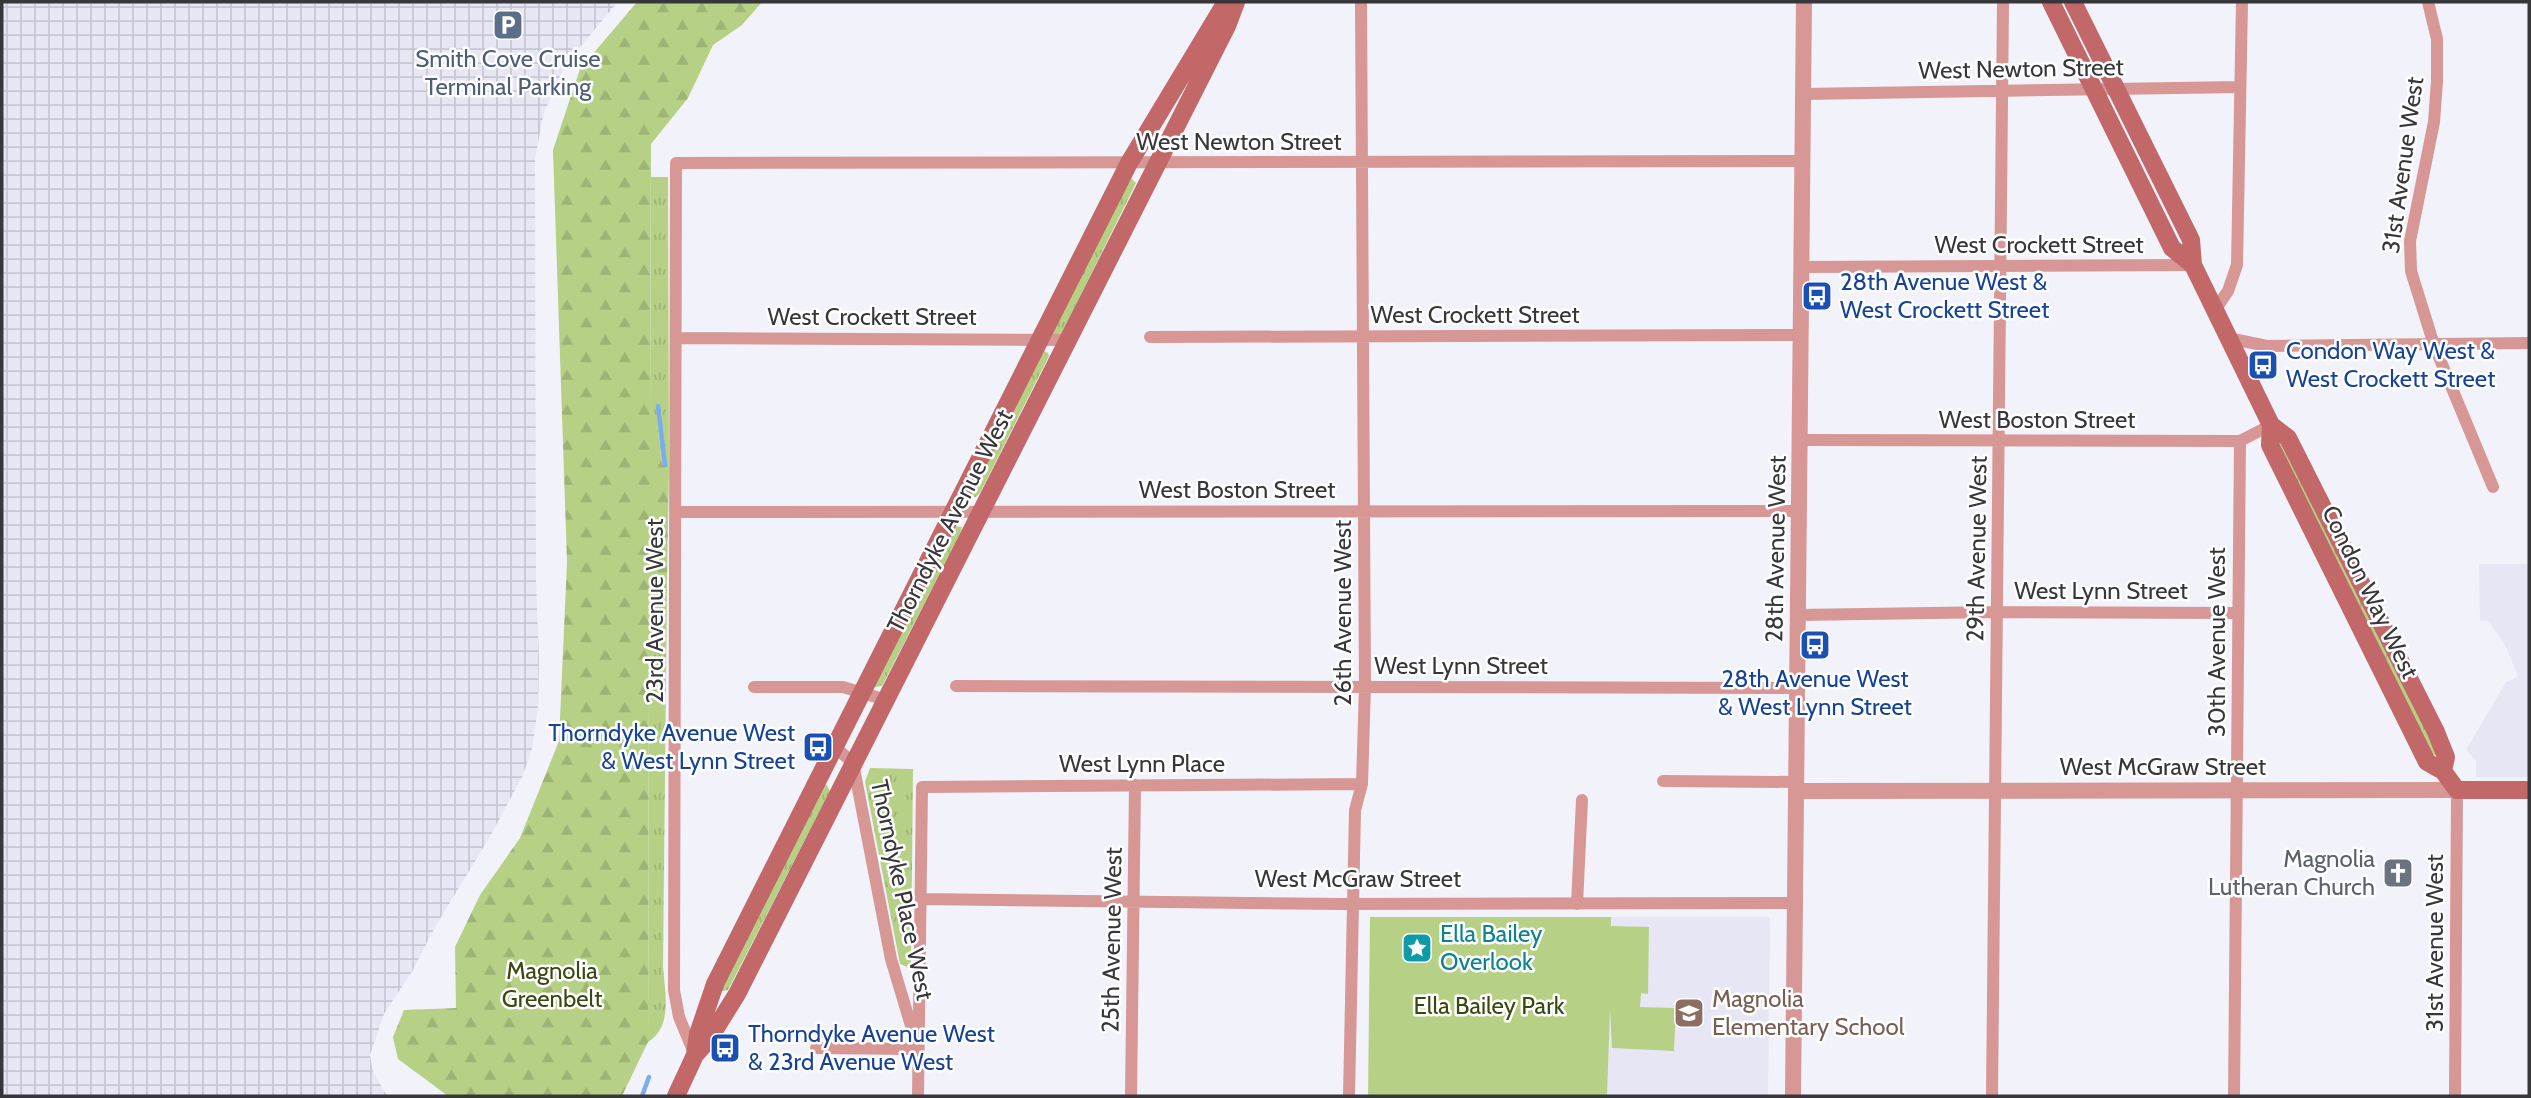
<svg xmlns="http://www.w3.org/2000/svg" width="2531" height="1098" viewBox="0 0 2531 1098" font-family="Cabin,sans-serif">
  <defs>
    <pattern id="industrial-grid" width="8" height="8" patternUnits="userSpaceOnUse" patternTransform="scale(1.75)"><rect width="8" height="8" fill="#e7e6f5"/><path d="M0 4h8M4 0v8" fill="none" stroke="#c7c6d3"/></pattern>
    <pattern id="grass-tufts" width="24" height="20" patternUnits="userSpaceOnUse" patternTransform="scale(1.75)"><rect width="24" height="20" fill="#b6d186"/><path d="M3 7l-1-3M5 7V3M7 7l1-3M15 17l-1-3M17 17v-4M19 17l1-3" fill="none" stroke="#9db474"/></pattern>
    <pattern id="forest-firs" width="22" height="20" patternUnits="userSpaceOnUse" patternTransform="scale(1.75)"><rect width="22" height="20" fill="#b6d186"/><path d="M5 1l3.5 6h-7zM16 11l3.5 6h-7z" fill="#9db474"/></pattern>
  </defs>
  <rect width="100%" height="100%" fill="#f2f2fa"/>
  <!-- built -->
  <path fill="#e7e6f5" d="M2479,564H2529V777H2476V761L2466,750L2506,682L2518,677L2507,649L2489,621H2480Z
    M1611,917H1770L1768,1096H1607Z"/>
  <!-- industrial -->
  <path fill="url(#industrial-grid)" d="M2,2H618L574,54L561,74L544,113L535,158L536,580L539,660L538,707L532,749L522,777L488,840L435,927L413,970L384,1014L370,1055L373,1072L387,1096H2Z"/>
  <!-- grass -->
  <path fill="url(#grass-tufts)" d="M651,177H668L669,470L662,464L657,423L650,410Z
    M1131,178L1136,183L1061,335L1058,336L1050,333Z
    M1042,350L1048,353L1049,356L980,493L976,497H970Z
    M2279,439L2438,753L2435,755H2432L2277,441Z
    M955,526L962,527L960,534L882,686L875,687L873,685Z
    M667,581L663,967C665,994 673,1026 648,1042L649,691L659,596Z
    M870,768L913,769L911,963L907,967L900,964L865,782Z
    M824,785H827L830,791L728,990L723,991L721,989Z"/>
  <!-- forest -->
  <path fill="url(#forest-firs)" d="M637,2H762L742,25L713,45L688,98L651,144L650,410L657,422L662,464L669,470L667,581L659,596L649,691L648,1042L622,1096H448L398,1059L393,1037L404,1010L456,1008L455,947L480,895L520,838L559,741L567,562L553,150L580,69Z"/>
  <!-- park -->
  <path fill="#b6d186" d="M1370,917H1611V926L1649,927L1648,994L1641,993L1640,1007L1676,1008L1674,1051L1612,1048L1610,1009L1607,1096H1368Z"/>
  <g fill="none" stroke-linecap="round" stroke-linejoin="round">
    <!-- stream -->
    <path stroke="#79adec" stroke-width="4.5" d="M658,406L665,465
      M642,1096L649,1077"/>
    <!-- minor -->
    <path stroke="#d69795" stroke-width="12" d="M2428,2L2437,39V81L2434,122L2410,241L2411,271L2434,345L2493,487
      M1803,94L2240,87
      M1801,267L2193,265
      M2215,310L2228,291L2237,265L2242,2
      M1150,337L1800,335
      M676,338L1068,340
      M2228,338L2267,346L2529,343
      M1799,440L2240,441L2271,425
      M676,512L1799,511
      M1798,615L1997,612L2237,613
      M956,686L1797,688
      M754,687H843L886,700
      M1663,781L1796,782
      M921,899L1341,904L1795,903
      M1577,904L1582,800
      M816,1048L918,1049L891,959L853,763L835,747
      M694,1053L679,1017L674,990L676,163L1802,161
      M918,1096L922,787L1362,784
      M1131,1096L1135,785
      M1349,1096L1355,810L1362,784L1365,686L1361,2
      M1992,1096L2003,2
      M2234,1096L2240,441
      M2455,1096L2457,790"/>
    <!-- tertiary -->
    <path stroke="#d69795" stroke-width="16" d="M1796,791L2457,790
      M1793,1096L1804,2"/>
    <!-- secondary -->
    <path stroke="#c26868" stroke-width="18" d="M2051,2L2172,248L2193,265
      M2073,2L2191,240L2193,265L2271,425L2288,438L2436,732L2446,757L2443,771
      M2271,425L2270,445L2427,762L2443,771L2457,790H2529
      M695,1055L709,1039L737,994L1227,26L1236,2
      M676,1096L695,1055L698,1034L715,984L1129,163L1226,2"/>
  </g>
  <!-- icons -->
  <defs>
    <g id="parking-square" transform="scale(1.575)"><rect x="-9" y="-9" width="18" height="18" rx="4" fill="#5c6f8a" stroke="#fff"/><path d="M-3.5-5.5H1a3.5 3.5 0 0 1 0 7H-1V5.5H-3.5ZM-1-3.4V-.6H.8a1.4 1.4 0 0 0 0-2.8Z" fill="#fff"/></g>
    <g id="bus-square" transform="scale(1.575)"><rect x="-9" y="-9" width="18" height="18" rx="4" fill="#1a4fb4" stroke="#fff"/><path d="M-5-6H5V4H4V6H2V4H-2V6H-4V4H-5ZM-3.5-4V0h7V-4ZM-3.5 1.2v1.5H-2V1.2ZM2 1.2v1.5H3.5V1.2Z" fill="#fff"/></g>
    <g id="church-square" transform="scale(1.575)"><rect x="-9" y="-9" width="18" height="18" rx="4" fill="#6b7280" stroke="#fff"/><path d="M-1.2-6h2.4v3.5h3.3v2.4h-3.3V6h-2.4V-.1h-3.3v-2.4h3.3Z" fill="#fff"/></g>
    <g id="sight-square" transform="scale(1.575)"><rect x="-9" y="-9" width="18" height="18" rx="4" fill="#0f9aa8" stroke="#fff"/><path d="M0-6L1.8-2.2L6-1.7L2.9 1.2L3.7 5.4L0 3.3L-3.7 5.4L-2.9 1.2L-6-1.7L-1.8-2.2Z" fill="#fff"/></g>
    <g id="school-square" transform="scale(1.575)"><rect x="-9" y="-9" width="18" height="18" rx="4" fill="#8d6e63" stroke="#fff"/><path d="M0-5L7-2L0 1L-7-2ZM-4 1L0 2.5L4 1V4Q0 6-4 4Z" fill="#fff"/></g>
  </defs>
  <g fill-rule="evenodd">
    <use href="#parking-square" x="508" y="25"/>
    <use href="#bus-square" x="1817" y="296"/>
    <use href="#bus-square" x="2263" y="365"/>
    <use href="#bus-square" x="1815" y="645"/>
    <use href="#bus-square" x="818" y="747"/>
    <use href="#church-square" x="2398" y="873"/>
    <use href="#sight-square" x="1417" y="948"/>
    <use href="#school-square" x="1689" y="1013"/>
    <use href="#bus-square" x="725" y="1048"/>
  </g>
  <g text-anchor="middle" stroke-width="5" stroke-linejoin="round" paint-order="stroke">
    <!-- service labels -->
    <g font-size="24" fill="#4e5e75" stroke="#fff">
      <text x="508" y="67">Smith Cove Cruise<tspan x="508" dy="28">Terminal Parking</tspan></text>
    </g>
    <!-- street labels -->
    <g font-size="24" fill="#37363a" stroke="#fff">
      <text transform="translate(2021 69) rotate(-1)" y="8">West Newton Street</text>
      <text x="1239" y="150">West Newton Street</text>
      <text transform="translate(2403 165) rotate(-82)" y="8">31st Avenue West</text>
      <text x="2039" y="253">West Crockett Street</text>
      <text x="1475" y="323">West Crockett Street</text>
      <text x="872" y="325">West Crockett Street</text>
      <text x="2037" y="428">West Boston Street</text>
      <text x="1237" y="498">West Boston Street</text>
      <text transform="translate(950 521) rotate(-63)" y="8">Thorndyke Avenue West</text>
      <text transform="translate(1776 549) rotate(-89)" y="8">28th Avenue West</text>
      <text transform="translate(1977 549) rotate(-89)" y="8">29th Avenue West</text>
      <text x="2101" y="599">West Lynn Street</text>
      <text transform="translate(2370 592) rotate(64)" y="8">Condon Way West</text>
      <text transform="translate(655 611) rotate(-90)" y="8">23rd Avenue West</text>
      <text transform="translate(1343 613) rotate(-90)" y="8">26th Avenue West</text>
      <text transform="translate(2217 642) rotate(-90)" y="8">30th Avenue West</text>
      <text x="1461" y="674">West Lynn Street</text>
      <text x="1142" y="772">West Lynn Place</text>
      <text x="2163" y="775">West McGraw Street</text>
      <text x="1358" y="887">West McGraw Street</text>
      <text transform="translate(902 890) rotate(78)" y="8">Thorndyke Place West</text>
      <text transform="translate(1112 940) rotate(-89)" y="8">25th Avenue West</text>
      <text transform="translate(2435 943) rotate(-90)" y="8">31st Avenue West</text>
    </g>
    <!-- transit labels -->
    <g font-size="24" fill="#164399" stroke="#fff" text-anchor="start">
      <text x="1840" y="290">28th Avenue West &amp;<tspan x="1840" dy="28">West Crockett Street</tspan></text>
      <text x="2286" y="359">Condon Way West &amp;<tspan x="2286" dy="28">West Crockett Street</tspan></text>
      <text x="1815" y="687" text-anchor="middle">28th Avenue West<tspan x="1815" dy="28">&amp; West Lynn Street</tspan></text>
      <text x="795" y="741" text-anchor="end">Thorndyke Avenue West<tspan x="795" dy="28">&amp; West Lynn Street</tspan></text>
      <text x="748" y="1042">Thorndyke Avenue West<tspan x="748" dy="28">&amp; 23rd Avenue West</tspan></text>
    </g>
    <!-- worship labels -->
    <g font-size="24" fill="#5b616d" stroke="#fff" text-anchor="end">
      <text x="2375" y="867">Magnolia<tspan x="2375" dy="28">Lutheran Church</tspan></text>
    </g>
    <!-- culture labels -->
    <g font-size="24" fill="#0d838f" stroke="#fff" text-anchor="start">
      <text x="1440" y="942">Ella Bailey<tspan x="1440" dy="28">Overlook</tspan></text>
    </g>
    <!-- park labels -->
    <g font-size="24" fill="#384910" stroke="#fff">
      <text x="552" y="979">Magnolia<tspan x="552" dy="28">Greenbelt</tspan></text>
      <text x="1489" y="1014">Ella Bailey Park</text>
    </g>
    <!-- education labels -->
    <g font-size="24" fill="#785e54" stroke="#fff" text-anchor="start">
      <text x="1712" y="1007">Magnolia<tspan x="1712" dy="28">Elementary School</tspan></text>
    </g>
  </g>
  <!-- border -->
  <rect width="2531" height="1098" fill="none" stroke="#37363a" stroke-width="7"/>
</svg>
